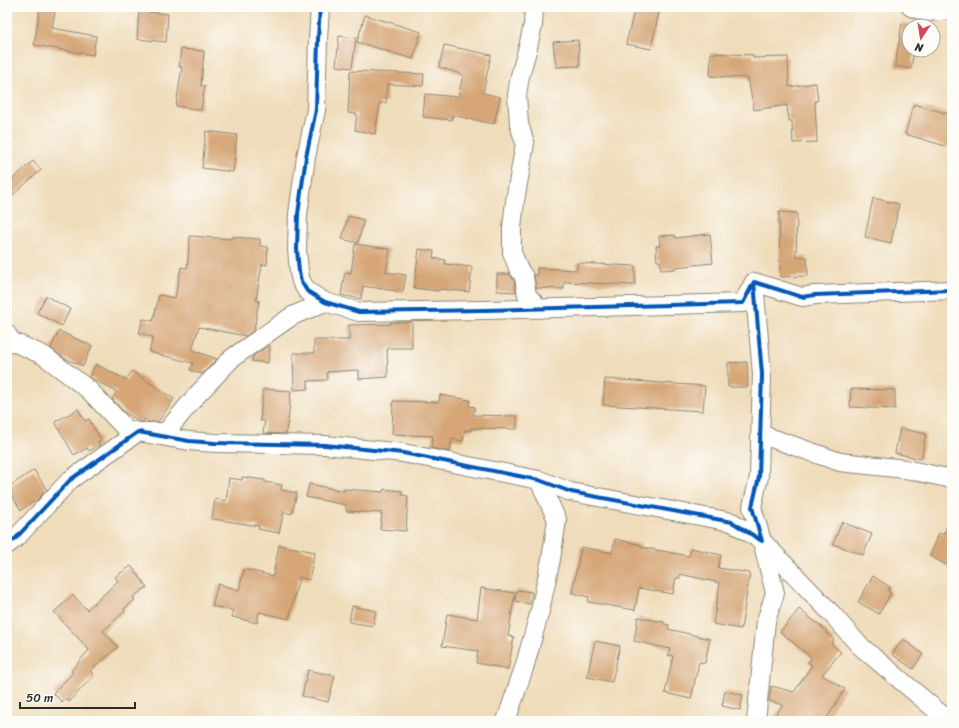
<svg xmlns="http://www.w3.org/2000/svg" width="959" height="728" viewBox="0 0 959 728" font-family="Sriracha,sans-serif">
  <rect width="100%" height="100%" fill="#fdfcf7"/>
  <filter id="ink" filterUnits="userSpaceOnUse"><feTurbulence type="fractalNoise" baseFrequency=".025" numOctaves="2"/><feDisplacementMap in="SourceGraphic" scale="8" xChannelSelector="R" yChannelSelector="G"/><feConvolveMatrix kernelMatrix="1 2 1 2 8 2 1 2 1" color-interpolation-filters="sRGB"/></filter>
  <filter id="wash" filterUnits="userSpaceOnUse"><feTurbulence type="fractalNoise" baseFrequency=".012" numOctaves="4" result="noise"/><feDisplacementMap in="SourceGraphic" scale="16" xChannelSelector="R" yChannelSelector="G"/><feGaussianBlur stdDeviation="0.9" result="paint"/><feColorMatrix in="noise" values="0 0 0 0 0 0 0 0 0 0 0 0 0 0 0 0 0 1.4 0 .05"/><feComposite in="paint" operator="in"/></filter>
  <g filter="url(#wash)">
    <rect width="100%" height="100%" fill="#efdcba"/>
    <g id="blocks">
      <!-- building -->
      <path fill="#d6a677" d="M40,7H56L52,28L96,36L93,55L34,45Z
        M635,7H660L651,49L626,44Z
        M139,11L168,14L166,42L137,39Z
        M365,15L421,32L413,59L357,42Z
        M902,23L909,24V50H914L911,69L895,66Z
        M339,36L356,38L352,68L336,66Z
        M578,40L580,66L556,67L553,42Z
        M444,45L491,55L483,93L500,97L494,124L452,115V120L423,117L425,94L458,97L463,75L439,67Z
        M181,49L204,51L201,86H205L201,110L176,106L182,67H179Z
        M711,53L753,55V58L788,57L789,87L816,83L818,100L815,101L817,142L793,143L792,121H789L787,105L754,110L748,78L710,76Z
        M350,71L424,74L423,86L387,84L386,103H380L375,134L355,130L357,114L348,113Z
        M914,104L952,115V148L905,134Z
        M206,131L237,135L233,172L202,168Z
        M33,161L41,170L7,200V184Z
        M873,198L899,204L891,243L865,237Z
        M779,212L797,213L796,257H807L808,276L780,277Z
        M348,216L364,220L358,243L342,239Z
        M710,234L713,263L675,267V269L661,270L660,261H657L656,246H660L659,236L675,235V238Z
        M190,236L231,239L232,237L260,239V246L268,247L267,265L262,264L256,300L259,301L254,330L246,336L199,327L192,350L217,359L202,374L190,370L193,363L149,352L153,337L139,333L143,319L153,321L159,295L175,298L181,267L187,268Z
        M355,244L390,249L386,272L406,275L403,292L363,286L361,299L341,295L345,272L351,273Z
        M419,249L434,251L433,258L445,260V264L472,267L469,292L439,289V291L414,288Z
        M577,263L635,266V285L564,282V289L536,288L534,275H537V268L577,270Z
        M497,274H510L514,281L516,292L497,291Z
        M46,296L70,309L62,326L37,313Z
        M391,322H412V348H388V350H387L388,377L359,379V370L327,372V380L308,381V389L294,390L293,353H314V340H349V325L391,324Z
        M59,331L92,346L83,366L64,358L51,348Z
        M270,345L268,363L252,361L253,356Z
        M747,362L748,387H728V363Z
        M96,364L126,380L132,371L174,399L158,422H149L145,419L143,422L139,421L123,411L112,399L117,392L89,377Z
        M605,379L705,386L703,411L603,405Z
        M263,389L291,391L288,423H287L286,434L263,433L265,421H260Z
        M851,389L895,390V409L850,407Z
        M440,395L470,400L469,406L475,407L473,415L517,416V429L471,428V431L465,430L463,441L452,439L450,452L431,448L433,436L392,434L393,401L439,402Z
        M78,409L85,421L89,419L101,440L98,442L100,445L89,451L87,448L74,455L55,422Z
        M900,428L926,434L921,459L895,453Z
        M34,470L47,490L37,500L21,510L7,488Z
        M242,477L265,480V482L282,485L281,490L297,493L292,514L284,512L279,533L258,529L259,526L212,519L215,499L226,501L229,478L242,480Z
        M309,484L344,491V489L383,492L384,489L402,491V495L408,496L406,531L380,529L382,513L346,511V505L306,497Z
        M952,516V568L930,556L939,533L943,535Z
        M842,522L872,534L863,555L833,544Z
        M615,539L641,545V547L689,556L691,548L721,555L718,568L750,573L741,629L713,624L720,583L680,574V578H676L673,594L639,588L635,610L588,602L589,597L572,593L581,547L612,553Z
        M279,545L315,552L309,580L299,577L289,619L259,612L257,623L232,617L234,611L212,606L218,584L239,590L244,569L273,576Z
        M131,566L147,587L133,597L135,600L124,609L125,611L103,631L118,647L90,671L94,675L69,702L66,698L62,702L53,693L73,673L71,671L89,650L54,612L73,595L87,610L118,581L115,577Z
        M873,576L890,587L888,591L891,593L879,614L858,602Z
        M481,588L515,593L508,636L514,637L508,669L476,663L478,651L442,646L447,614L477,619Z
        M517,590L532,592L530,604L515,601Z
        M352,606L376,611L373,626L349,622Z
        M799,609L827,631L826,633L834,640L831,644L841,652L822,675L845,689L825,721H770L783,705L769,701L771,686L794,692L812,665L808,662L812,658L780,632Z
        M638,617L664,622V624L669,625L668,629L710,639L705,663L699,662L691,699L665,693L673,656L668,655L670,649L634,641Z
        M903,639L923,654L913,669L892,654Z
        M595,641L620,646L612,682L587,677Z
        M308,670L335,676L328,702L302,696Z
        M725,691L743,695L740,710L722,706Z"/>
    </g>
  </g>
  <g filter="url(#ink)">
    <use href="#blocks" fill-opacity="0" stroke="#8d8472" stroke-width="1"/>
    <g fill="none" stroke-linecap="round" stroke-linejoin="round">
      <!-- minor casing -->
      <g stroke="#8d8472" stroke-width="20">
        <path id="minor" d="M320,7L318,39L316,110L306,157L298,214L297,249L299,272L301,281L307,291L325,302L359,312L485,310L743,303L754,282L802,297L815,295L952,290
          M534,7L533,25L528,47L520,76L517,95L519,124L525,143L515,201L512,228V252L518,268L524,277L527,295L540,309
          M911,7L926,12L952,10
          M7,334L11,341L43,355L89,390L126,429L138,432H166L196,396L232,358L292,316L325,302
          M760,434L840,462L905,469L952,479
          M762,541L832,614L859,645L949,721
          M7,545L16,538L70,480L138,432L189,441L215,443L325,445L403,453L539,480L571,492L732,522L762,541L752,507L759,477L762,374L754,282
          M506,721L524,668L540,611L551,559L557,520L539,480
          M756,721L766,621L775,593L762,541"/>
      </g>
      <!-- minor -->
      <use href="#minor" stroke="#fff" stroke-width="18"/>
      <!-- cycleway casing -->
      <g stroke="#fdfcf7" stroke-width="6">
        <path id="cycleway" d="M320,7L318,39L316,110L306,157L298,214L297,249L299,272L301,281L307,291L325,302L359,312L485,310L743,303L754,282L802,297L815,295L952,290
          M7,545L16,538L70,480L138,432L189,441L215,443L325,445L403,453L539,480L571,492L732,522L762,541L752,507L759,477L762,374L754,282"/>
      </g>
      <!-- cycleway -->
      <use href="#cycleway" stroke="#0057b8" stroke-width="4"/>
    </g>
  </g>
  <!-- margin -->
  <rect width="959" height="728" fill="none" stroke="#fdfcf7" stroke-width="24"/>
  <!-- north arrow -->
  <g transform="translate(921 38) rotate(192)"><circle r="19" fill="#fdfcf7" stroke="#a9a8a5"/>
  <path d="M0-3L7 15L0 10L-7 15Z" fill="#d1495b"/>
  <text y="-6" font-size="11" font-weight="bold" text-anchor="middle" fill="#2b2b2b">N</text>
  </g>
  <!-- scale -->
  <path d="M20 702v6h115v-6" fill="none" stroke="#2b2b2b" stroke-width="2"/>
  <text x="26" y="702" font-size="12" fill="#2b2b2b" stroke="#fdfcf7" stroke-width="3" paint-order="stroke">50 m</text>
</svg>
